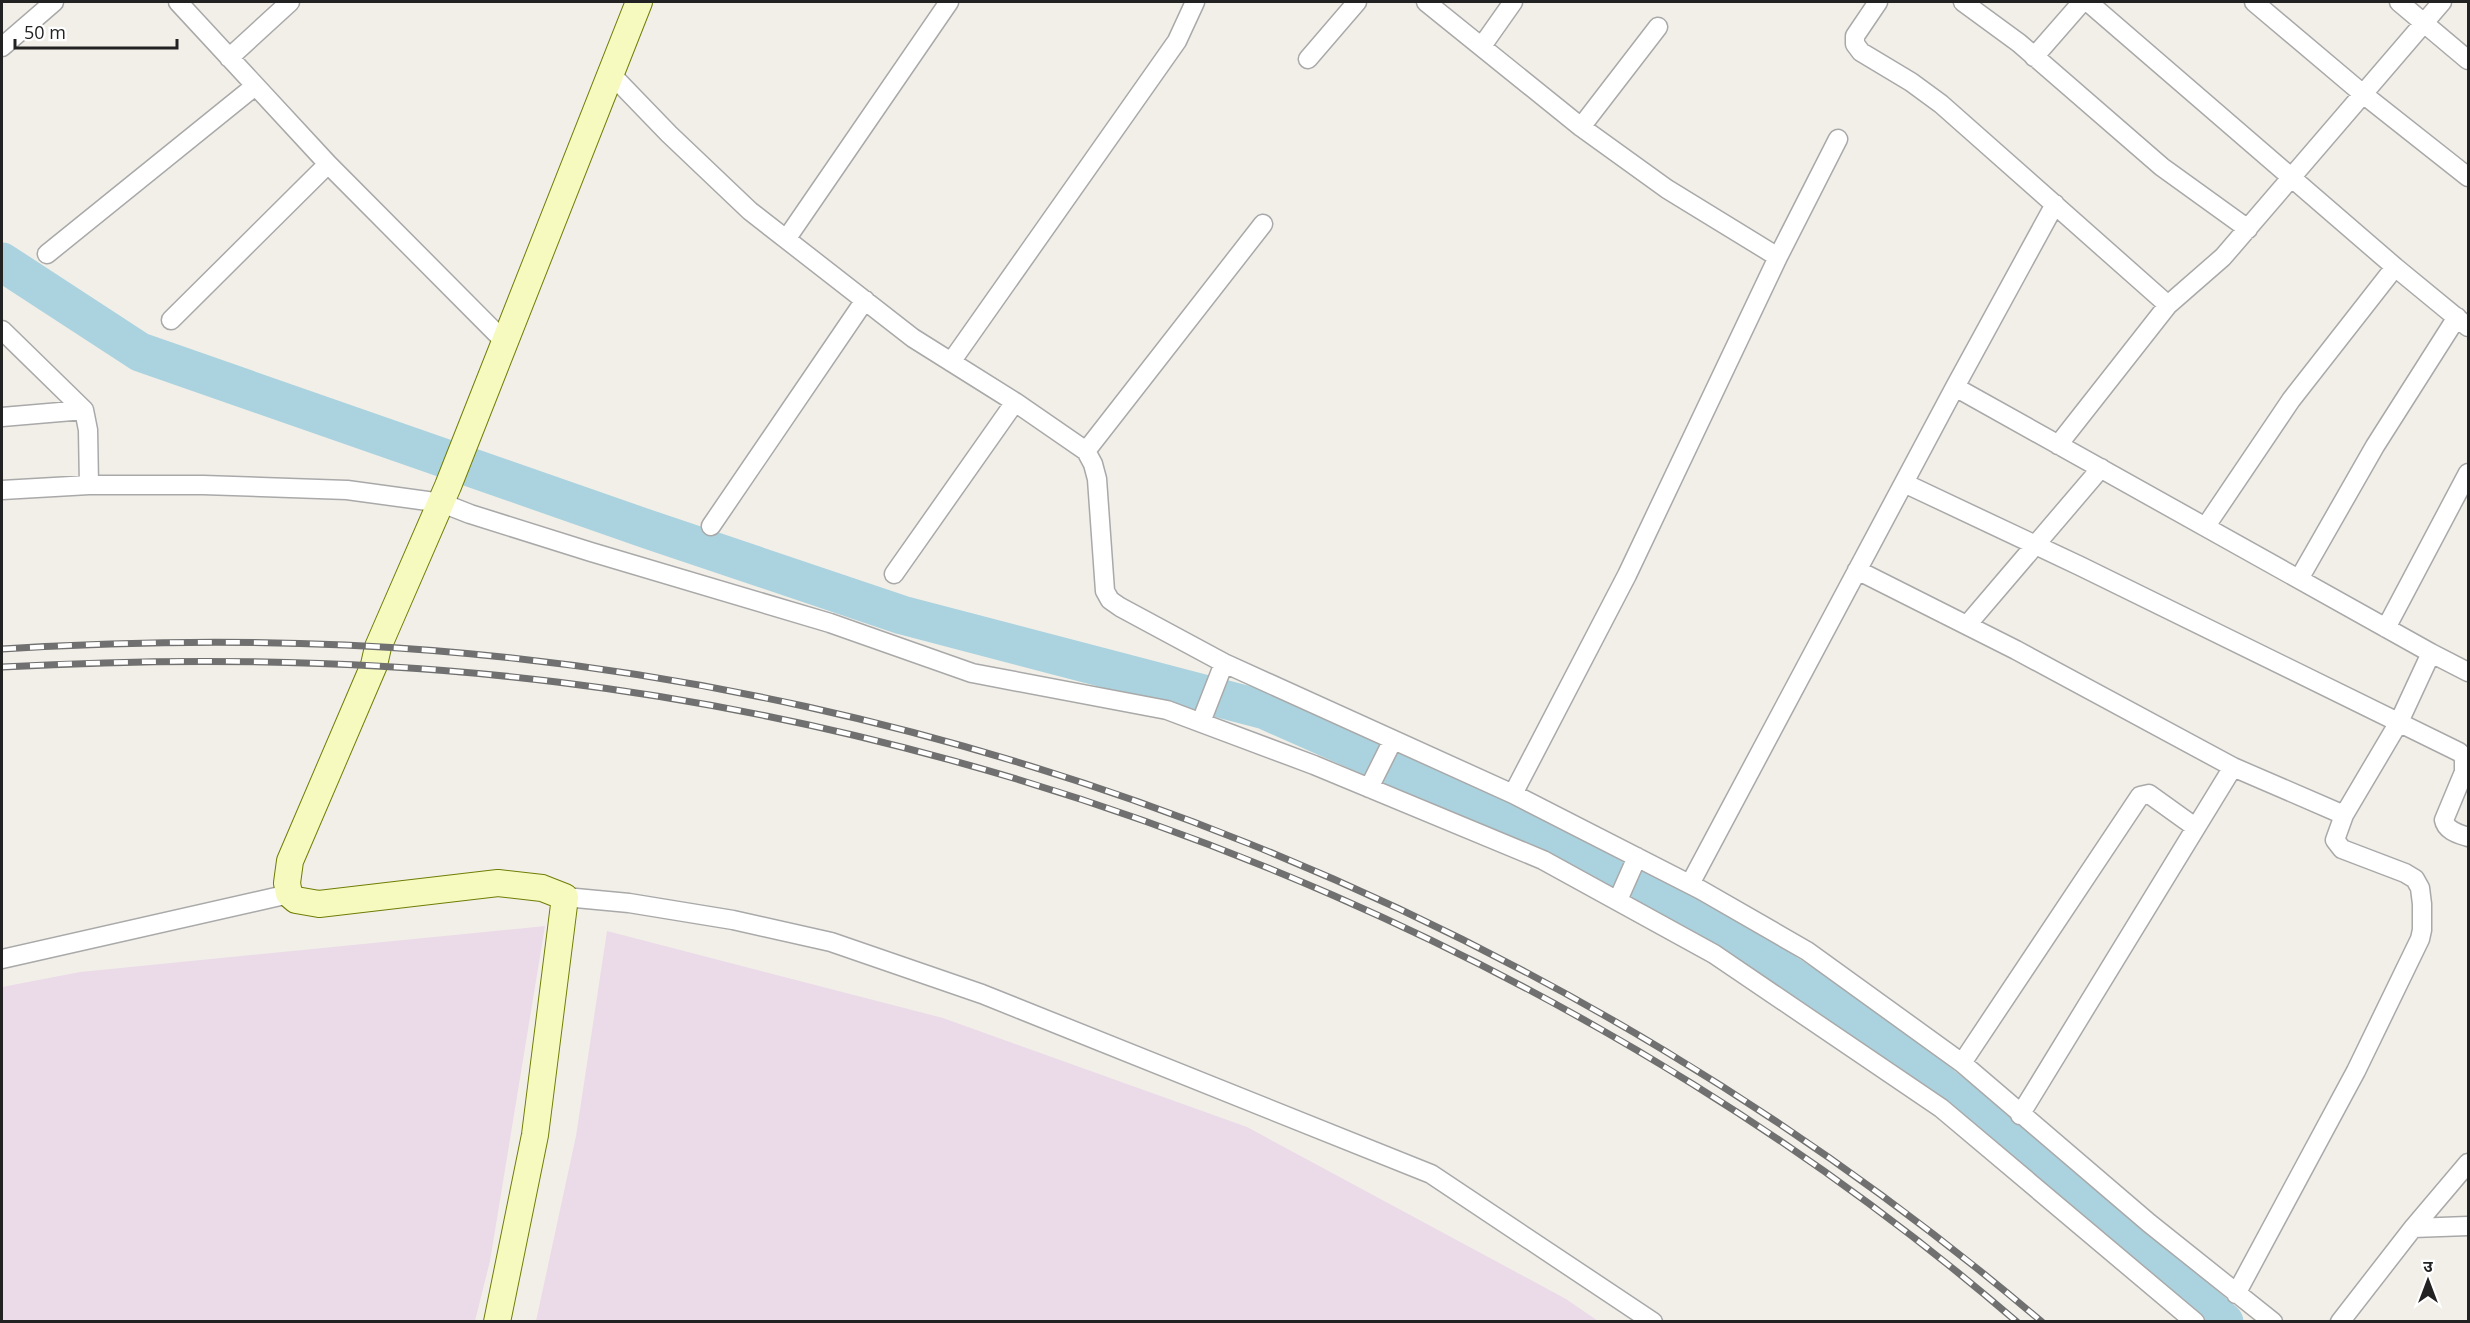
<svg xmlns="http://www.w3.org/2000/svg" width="2470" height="1323" viewBox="0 0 2470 1323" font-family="'Open Sans','Noto Sans Devanagari',sans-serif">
  <rect width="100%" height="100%" fill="#f2efe9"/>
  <!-- industrial -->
  <path fill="#ebdbe8" d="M545,926L490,1261L475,1321H2V987L80,972Z
    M607,931L943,1018L1247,1127L1566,1299L1598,1321H536L576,1136Z"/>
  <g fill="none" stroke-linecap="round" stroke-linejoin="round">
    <!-- river -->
    <path stroke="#aad3df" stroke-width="39" d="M2,262L140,352L650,530L902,615L1265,710L1541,832L1745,946L1880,1036L2037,1162L2224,1322"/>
    <!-- street casing -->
    <g stroke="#a9a9a9" stroke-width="21">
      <path id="street" d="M178,2L328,164L505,342
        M1426,2L1581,127L1667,189L1778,257
        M1878,2L1855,36V44L1861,52L1911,82L1941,104L2168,305
        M1963,2L2019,43L2162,167L2248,229
        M2088,2L2395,267L2468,327
        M2254,2L2363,94L2468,177
        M2399,2L2468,60
        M1482,46L1513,2
        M2,47L54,2
        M2034,57L2082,2
        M229,58L290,2
        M1308,59L1357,2
        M611,74L669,134L750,211L913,338L1015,402L1086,451L1093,464L1097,479L1105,591L1110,600L1120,607L1224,663L1513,794L1701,890L1807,951L1962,1063L2149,1223L2273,1322
        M1581,127L1658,27
        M787,238L949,2
        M47,254L255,86
        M171,320L328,164
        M2,330L84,410L88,430L89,485
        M951,362L1177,41L1195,2
        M1955,387L2431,653L2468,672
        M2,417L84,410
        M2058,445L2168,305L2223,257L2442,2
        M1086,451L1263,224
        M1904,483L2080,566L2459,752L2464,757V772L2444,820C2446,831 2459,834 2468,837
        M2,490L89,485H203L347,490L442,503L470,514L591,552L830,623L972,673L1167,710L1314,765L1543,860L1714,954L1941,1108L2195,1322
        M711,526L865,300
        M2206,526L2291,400L2395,267
        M1857,570L2016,650L2233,767L2344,815
        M894,574L1015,402
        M2299,579L2375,446L2457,317
        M1967,625L2101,468
        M2386,628L2468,473
        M1201,722L1224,663
        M1369,788L1393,740
        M1513,794L1627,575L1778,257L1838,139
        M1690,884L1955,387L2055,204
        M565,897L629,903L733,920L831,942L982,994L1431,1174L1653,1322
        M1618,900L1637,857
        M2,959L289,894
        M1962,1063L2140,796L2149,794L2195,827
        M2020,1115L2233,767
        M2413,1228L2468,1226
        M2236,1294L2356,1071L2420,939L2422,930V904L2420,888L2415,879L2405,873L2342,849L2335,840L2344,815L2399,722L2431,653
        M2340,1322L2413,1228L2468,1163"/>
    </g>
    <!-- secondary casing -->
    <g stroke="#707d05" stroke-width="28">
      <path id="secondary" d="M497,1322L535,1135L565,897L542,888L498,883L319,904L296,900L289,894L287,883L290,861L374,665L378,647L448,486L639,2"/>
    </g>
    <!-- street -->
    <use href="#street" stroke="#fff" stroke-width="18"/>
    <!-- secondary -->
    <use href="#secondary" stroke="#f7fabf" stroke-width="26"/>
    <!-- rail casing -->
    <g stroke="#707070" stroke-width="7">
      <path id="rail" d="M2,649C116,642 230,640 345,645C966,674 1569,920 2042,1322
        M2,667C187,657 372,659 557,682C1084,746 1614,974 2017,1322"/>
    </g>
    <!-- rail -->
    <use href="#rail" stroke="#fff" stroke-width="4.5" stroke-dasharray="14" stroke-linecap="butt"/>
  </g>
  <!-- border -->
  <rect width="2470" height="1323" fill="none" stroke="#222222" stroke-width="6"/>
  <!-- north arrow -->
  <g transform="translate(2428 1281)" stroke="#ffffff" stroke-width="4.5" paint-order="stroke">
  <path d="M0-4.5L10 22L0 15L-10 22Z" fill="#222222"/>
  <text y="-9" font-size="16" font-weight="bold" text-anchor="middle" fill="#222222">उ</text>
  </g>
  <!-- scale -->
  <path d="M15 39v9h162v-9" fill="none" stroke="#222222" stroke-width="3"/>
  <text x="24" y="39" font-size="18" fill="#222222" stroke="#ffffff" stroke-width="4.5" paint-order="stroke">50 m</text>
</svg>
